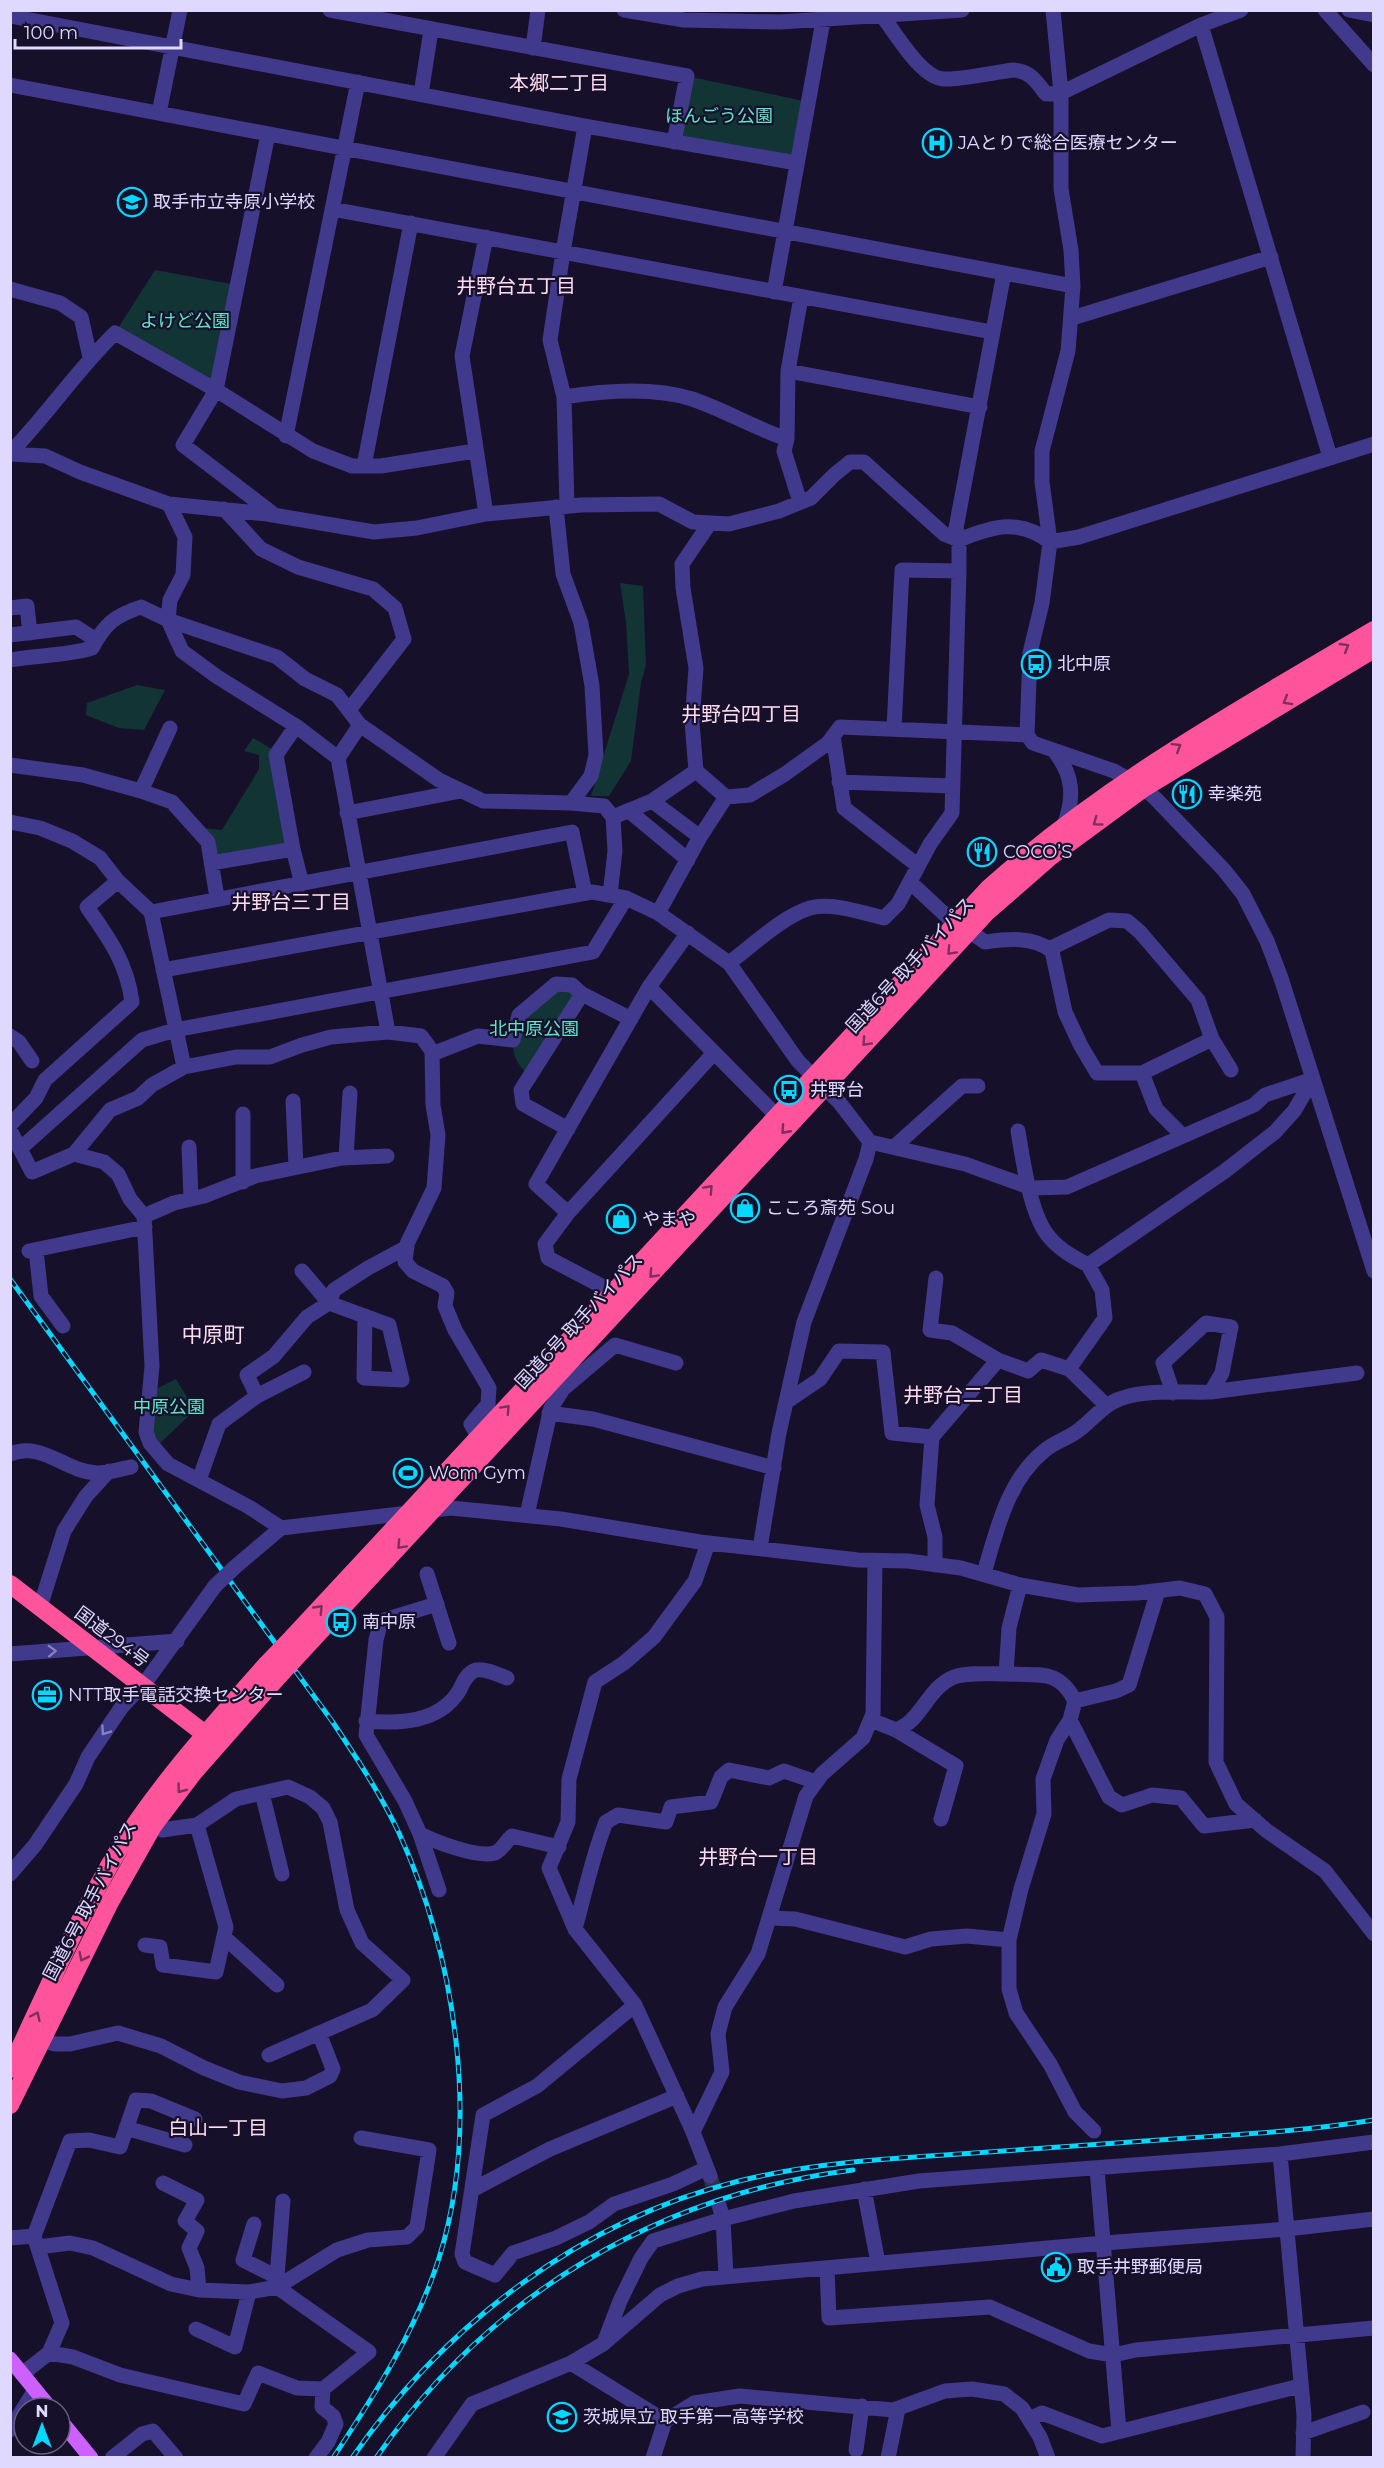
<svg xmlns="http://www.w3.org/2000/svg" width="1384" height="2468" viewBox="0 0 1384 2468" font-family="Montserrat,'Noto Sans JP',sans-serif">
  <rect width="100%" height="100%" fill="#16102a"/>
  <!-- green -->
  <path fill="#123435" d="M687,76L808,102L797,163L674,142Z
    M155,270L237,285L216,390L115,333Z
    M620,583L643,586L646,665L641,683L631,761L609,796H591L629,674L626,622Z
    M137,685L165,690L144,730L119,728L86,715L87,703Z
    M253,738L272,749L287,845L214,855L184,826L222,830L259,769V755L244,751Z
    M556,984L582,994L528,1075C508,1055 512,1043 516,1017Z
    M176,1379L195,1410L155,1448L150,1392Z"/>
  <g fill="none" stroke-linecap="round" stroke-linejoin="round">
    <!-- minor-tunnel -->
    <path stroke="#342e4a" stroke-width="15" stroke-dasharray="15 8" stroke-linecap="butt" d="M710,2176L719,2205"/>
    <!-- minor -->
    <path stroke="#41398b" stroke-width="15" d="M330,10L687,76L674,142
      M624,10L684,20L780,22L962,10
      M878,10C893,29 920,78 944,79C961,80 996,72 1013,70C1030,71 1036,81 1046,94L1061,93L1201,25L1241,10
      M1053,10L1061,93V189L1071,250L1073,286L1068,351L1042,451V482L1050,542L1042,603L1030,653L1027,735L1033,743L1114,771L1144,788L1155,798L1224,870L1243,894L1267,941L1281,978L1374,1271
      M1325,10L1374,65
      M1349,10L1374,15
      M10,16L585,126L797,163
      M1201,25L1330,457
      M533,48L538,10
      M10,85L1073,286
      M421,94L431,30
      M159,113L180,10
      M268,134L216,390L183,445L272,513
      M332,209L992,332
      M486,237L462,356L486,514
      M10,289L60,303L81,317L90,357
      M774,292L823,21
      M1072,318L1271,257
      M788,371L980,407
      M564,397C602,391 654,387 692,399C725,410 754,428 787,439
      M286,436L358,82
      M10,453C47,415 77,370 115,333L216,390L313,451L352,466H381L475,451
      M10,454L45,456L80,472L169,504L267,514L374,532L417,528L486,514L581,505L659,504L693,522L729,524L779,511L811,498L834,475L850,462H864L944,534L959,540C993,526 1019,518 1050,542L1079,537L1374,444
      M364,466L411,223
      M800,502L784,451L787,439L788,371L801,297
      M169,504L185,537L183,575L170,600L168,620L277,657L305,679L337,695L360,725L439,780L483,801L571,803L604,806L613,817L615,851L610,895
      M567,506L564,397L550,340L563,252L585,126
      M556,507L563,574L581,623L592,686L596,755L591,776L571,803
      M224,509L261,549L298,567L373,589L395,608L404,639L349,710
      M710,523L682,564L683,588L696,668L692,722L696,771L726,797
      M10,608L27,606L30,633
      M10,635L76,627L96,640
      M10,660C37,655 65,656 92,648C105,624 114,616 141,607L168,620L182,651L216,676L296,726L338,758L388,1032L421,1036L432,1051L433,1105L438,1135L434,1188L407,1244L405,1262L413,1271L443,1286L447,1293L445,1306L455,1330L489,1388L488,1404L471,1424L479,1438
      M296,726L276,755L293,849L302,884
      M894,728L902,570L959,571
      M833,736L844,808L917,865
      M1054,751C1073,774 1075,797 1064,825
      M338,758L360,725
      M10,765L83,775L141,791L172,802L208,842L217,898
      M839,782L952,786
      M141,791L170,728
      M652,801L700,837
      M629,811L688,860
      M347,813L461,791
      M613,817L652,801L696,771
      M10,822L40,828L72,841L100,858L118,881L151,912L184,1067L152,1085L138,1098L110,1110L74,1154
      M211,863L293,849
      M910,882L954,923
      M151,912L572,832L585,893
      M658,913L700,837L726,797L750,795L785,774L828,743L840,727L1027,735
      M969,931L985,942C1007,939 1033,936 1052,951L1065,1012L1081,1046L1097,1073H1142L1156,1109L1183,1136
      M688,933L649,987L536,1184L568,1213L713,1054
      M1049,949L1109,920L1127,921L1140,932L1198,1000L1212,1039L1142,1073
      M729,963C752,946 783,916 810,908C832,902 863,913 884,918L898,904L930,844L952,813L959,571V540L956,528L1004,273
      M163,970L592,892L626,898L658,913L729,963L798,1061L839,1102L870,1142L965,1164L1032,1188L1067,1187L1254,1105L1265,1095L1313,1079
      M649,987L777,1116
      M10,1036L19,1042L32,1061
      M1212,1039L1231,1070
      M432,1054L478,1036L513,1040L519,1015L556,984L572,985L582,994
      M184,1067L236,1057H270L302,1045L331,1037L388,1032
      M293,1101L296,1167
      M243,1114V1182
      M10,1125L36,1098L45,1080L132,1002C127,963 109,938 87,907L118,881
      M568,1129L523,1104L521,1090L582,994L631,1019
      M10,1130L32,1172L74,1154L104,1162L118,1174L130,1199L144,1216L152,1366L146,1432L150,1443L168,1464L249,1507L281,1528
      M1018,1131C1023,1160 1030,1216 1050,1238C1060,1250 1075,1258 1088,1265
      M189,1147L191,1199
      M894,1147L962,1086H978
      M21,1148L142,1040L175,1030L593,952L626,898
      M346,1158L350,1093
      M568,1213L545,1244L548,1258L613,1292
      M144,1216L174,1203L204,1196L255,1176L342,1158L387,1156
      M36,1250L41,1296L63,1326
      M29,1251L145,1227
      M302,1271L329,1303L334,1290L368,1268L407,1247
      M936,1278L930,1330L952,1333L998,1360
      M1069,1369L1107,1406
      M563,1389L615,1345L676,1363
      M1211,1392L1357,1373
      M257,1396L247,1375L274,1356L307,1317L329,1303L389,1325L402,1380L364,1378L365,1316
      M786,1402L820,1379L839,1351L883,1352L892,1433L932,1437L998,1360L1028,1371L1041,1360L1069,1369L1105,1318L1102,1290L1088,1265L1225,1171L1275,1132L1294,1111L1313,1079
      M549,1413L593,1419L774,1468
      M932,1437L927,1505L935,1537V1565
      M10,1454C43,1441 65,1472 97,1473C108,1473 120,1469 131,1467
      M199,1480L219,1424L257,1396L304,1372
      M527,1515L551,1408L563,1389L554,1380
      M708,1543L695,1581L654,1637L624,1663L595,1682L569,1779L568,1822L549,1868L575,1929L635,2005L693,2132L710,2176
      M760,1548L779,1433L804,1322L866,1159L870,1142
      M235,1567L281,1528L451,1508L561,1519L700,1542L858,1560L908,1561L961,1568L1020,1585L1078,1595L1137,1593L1180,1588L1205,1594L1217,1617L1216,1762L1236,1804L1267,1831L1325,1871L1374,1934
      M984,1573C997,1530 1007,1481 1044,1451C1053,1443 1066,1439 1076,1432C1088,1424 1098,1411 1111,1403C1137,1388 1182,1393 1211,1392L1222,1373L1231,1327L1206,1323L1163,1363L1173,1393
      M427,1574L449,1643
      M1020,1585L1009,1628L1006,1674C1039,1676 1058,1668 1075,1701L1070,1720L1057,1740L1043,1779L1044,1814L1021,1889L1009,1940V1989L1016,2013L1050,2064L1075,2112L1094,2131
      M437,1604L381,1621L376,1640L366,1735L405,1801L420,1834L439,1890
      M40,1607L64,1531L86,1496L109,1471
      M10,1654L177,1641
      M1075,1701L1116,1691L1129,1685L1158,1591
      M871,1720L896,1730C922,1721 927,1688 954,1677C968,1672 991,1674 1006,1674
      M1070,1720L1109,1797L1122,1805L1152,1795L1181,1798L1204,1826L1255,1820
      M366,1721C399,1724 439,1723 459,1691C463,1684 466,1673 476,1670C485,1668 499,1675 507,1678
      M896,1730L956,1766L941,1819
      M262,1793L282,1874
      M153,1826L162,1830L197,1825L236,1799L288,1787L310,1797L323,1808L330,1822L347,1910L362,1943L403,1980L372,2010L269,2055
      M420,1834C436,1842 477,1858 495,1853C502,1850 506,1841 512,1836L559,1847
      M10,1874L35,1845L76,1784L88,1757L121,1708L147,1680L215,1586
      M769,1918L795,1919L905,1947L931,1939L967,1936L1009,1940
      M575,1929C585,1893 592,1857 606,1822L618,1815L666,1822L671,1807L711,1802L721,1777L729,1770L769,1778L784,1771L816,1782
      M224,1937L277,1985
      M145,1945L160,1947L163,1965L216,1972L226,1927L197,1825
      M635,2005L537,2086L483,2115L462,2254L465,2262L495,2275L513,2253L556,2238L589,2222L614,2204L673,2184L707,2168
      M42,2040L55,2044H70L118,2033L161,2046L204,2068L239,2082L282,2091L306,2088L330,2076L333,2069L319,2033
      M126,2128L185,2145
      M693,2132L722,2072L718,2034L725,2007L758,1954L806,1796L822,1774L863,1738L873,1714L875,1561
      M1280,2154L1304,2415L1303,2458
      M1097,2169L1119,2431
      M163,2183L197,2200L185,2221L197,2231L189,2248L197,2268L199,2290
      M864,2189L878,2263
      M472,2190L550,2149L677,2096
      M719,2205L723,2219L726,2276
      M10,2238L34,2236
      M38,2247L70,2243L93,2248L171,2284L199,2290L249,2292L277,2287L337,2250L368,2240L407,2237L417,2227L429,2150L361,2138
      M827,2268L829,2318L990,2307L1089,2351L1113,2355L1136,2350L1374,2328
      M277,2277L283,2201
      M196,2329L235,2347L249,2292
      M604,2343L620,2301L641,2258L653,2241L723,2219L794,2201L919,2181L1280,2154L1374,2142
      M49,2353L73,2357L120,2375L244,2404L258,2373L297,2388L323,2389L369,2352L277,2287V2277L243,2260L254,2224
      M571,2363L665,2421
      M22,2374L49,2353L62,2323L34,2236L70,2141L89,2140L120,2147L136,2100L151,2101L195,2119
      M1029,2419L1042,2413L1102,2436L1300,2386
      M10,2430L35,2390
      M1303,2433L1363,2412
      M856,2450L862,2406
      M112,2458L142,2434L153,2431L176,2458
      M316,2458L328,2442L336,2424L333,2416L322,2407L323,2389
      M434,2458L472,2404L571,2363L603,2344L660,2295L678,2286L702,2279L1104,2243L1287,2229L1374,2219
      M653,2458L665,2421L694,2403L740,2396L893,2410L945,2391L972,2389L1004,2394L1022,2408L1040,2437L1048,2458
      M888,2458L898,2409"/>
    <!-- major -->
    <path stroke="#cd60ff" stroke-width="15" d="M10,2359L50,2408
      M60,2420L91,2458"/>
    <!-- highway -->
    <path stroke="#ff549c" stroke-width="18" d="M10,1584L214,1741
      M293,1637L989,888C1105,784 1240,709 1374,630
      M302,1651L987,912L1050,857L1144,788L1374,649
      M10,2069C45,1996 77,1919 119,1849C161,1782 214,1724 266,1665
      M10,2105L110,1902L153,1826L194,1772L276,1679"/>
    <!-- rail casing -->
    <g stroke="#05d7ff" stroke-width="5">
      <path id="rail" d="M10,1279L332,1721C356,1757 380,1793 399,1833C456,1958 481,2125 439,2258C416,2331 375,2394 333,2458
        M352,2458C444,2325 581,2220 739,2181C816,2162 895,2158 974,2153C1045,2148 1117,2143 1188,2138C1250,2134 1312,2130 1374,2120
        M376,2458C489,2295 657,2195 853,2170"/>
    </g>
    <!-- rail -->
    <use href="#rail" stroke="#16102a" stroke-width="3" stroke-dasharray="9" stroke-linecap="butt"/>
    <!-- minor-bridge -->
    <path stroke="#41398b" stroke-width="15" d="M215,1586L235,1567"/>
    <!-- highway-bridge -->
    <path stroke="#ff549c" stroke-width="18" d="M266,1665L293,1637
      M276,1679L302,1651"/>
  </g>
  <!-- one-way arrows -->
  <defs><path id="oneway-chevron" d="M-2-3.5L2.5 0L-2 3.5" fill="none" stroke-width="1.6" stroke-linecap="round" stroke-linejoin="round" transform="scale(1.5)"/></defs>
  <g stroke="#7f2f5d">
    <use href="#oneway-chevron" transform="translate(1345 647) rotate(-31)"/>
    <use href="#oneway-chevron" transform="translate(1287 701) rotate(149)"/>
    <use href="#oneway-chevron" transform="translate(1177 747) rotate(-32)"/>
    <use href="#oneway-chevron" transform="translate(1097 822) rotate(144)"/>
    <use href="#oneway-chevron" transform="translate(951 951) rotate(133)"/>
    <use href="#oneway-chevron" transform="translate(866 1042) rotate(133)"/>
    <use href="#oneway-chevron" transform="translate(785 1130) rotate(132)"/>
    <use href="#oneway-chevron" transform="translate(709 1189) rotate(-47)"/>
    <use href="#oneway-chevron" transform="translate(653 1274) rotate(133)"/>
    <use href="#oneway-chevron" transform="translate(506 1409) rotate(-47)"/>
    <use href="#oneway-chevron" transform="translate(401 1545) rotate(133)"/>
    <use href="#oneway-chevron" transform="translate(319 1609) rotate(-46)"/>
    <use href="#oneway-chevron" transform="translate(181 1789) rotate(127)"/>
    <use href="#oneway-chevron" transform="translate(83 1957) rotate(116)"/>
    <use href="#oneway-chevron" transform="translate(36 2016) rotate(-65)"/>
  </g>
  <g stroke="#8981bf">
    <use href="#oneway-chevron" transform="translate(52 1651) rotate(-2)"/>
    <use href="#oneway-chevron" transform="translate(105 1731) rotate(125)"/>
  </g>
  <!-- icons -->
  <defs>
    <g id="hospital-ring" transform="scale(1.5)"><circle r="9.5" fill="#16102a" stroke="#05d7ff" stroke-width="1.5"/><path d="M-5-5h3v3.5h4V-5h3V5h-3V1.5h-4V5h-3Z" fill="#05d7ff"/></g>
    <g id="school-ring" transform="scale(1.5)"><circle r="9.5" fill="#16102a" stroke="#05d7ff" stroke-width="1.5"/><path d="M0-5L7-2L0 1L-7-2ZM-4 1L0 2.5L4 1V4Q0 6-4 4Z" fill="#05d7ff"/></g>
    <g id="bus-ring" transform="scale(1.5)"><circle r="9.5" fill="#16102a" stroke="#05d7ff" stroke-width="1.5"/><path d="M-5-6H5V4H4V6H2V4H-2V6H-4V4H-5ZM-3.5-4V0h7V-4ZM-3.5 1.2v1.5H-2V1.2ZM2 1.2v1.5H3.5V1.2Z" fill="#05d7ff"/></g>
    <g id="restaurant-ring" transform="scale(1.5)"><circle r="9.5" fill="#16102a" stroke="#05d7ff" stroke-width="1.5"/><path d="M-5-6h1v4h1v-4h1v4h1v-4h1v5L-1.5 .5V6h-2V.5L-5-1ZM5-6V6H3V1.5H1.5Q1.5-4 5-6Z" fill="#05d7ff"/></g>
    <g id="shop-ring" transform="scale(1.5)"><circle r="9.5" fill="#16102a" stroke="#05d7ff" stroke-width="1.5"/><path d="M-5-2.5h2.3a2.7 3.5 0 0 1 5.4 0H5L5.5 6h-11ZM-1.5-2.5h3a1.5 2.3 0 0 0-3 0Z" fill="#05d7ff"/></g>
    <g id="stadium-ring" transform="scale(1.5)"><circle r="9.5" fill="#16102a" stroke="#05d7ff" stroke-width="1.5"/><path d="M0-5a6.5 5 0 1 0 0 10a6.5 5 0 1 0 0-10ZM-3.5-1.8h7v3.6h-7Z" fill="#05d7ff"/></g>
    <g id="office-ring" transform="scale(1.5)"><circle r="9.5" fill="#16102a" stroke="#05d7ff" stroke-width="1.5"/><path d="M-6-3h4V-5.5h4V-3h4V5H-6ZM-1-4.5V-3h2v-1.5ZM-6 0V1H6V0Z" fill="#05d7ff"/></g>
    <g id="civic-ring" transform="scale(1.5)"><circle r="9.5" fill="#16102a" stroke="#05d7ff" stroke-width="1.5"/><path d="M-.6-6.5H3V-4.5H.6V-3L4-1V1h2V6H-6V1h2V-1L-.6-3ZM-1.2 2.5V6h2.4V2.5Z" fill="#05d7ff"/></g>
  </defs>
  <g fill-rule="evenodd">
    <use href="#hospital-ring" x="937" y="143"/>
    <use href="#school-ring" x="132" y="202"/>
    <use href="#bus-ring" x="1036" y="664"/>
    <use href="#restaurant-ring" x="1187" y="794"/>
    <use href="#restaurant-ring" x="982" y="852"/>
    <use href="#bus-ring" x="789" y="1090"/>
    <use href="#shop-ring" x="745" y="1208"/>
    <use href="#shop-ring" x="621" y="1219"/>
    <use href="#stadium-ring" x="408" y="1473"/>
    <use href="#bus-ring" x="341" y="1622"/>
    <use href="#office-ring" x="47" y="1695"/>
    <use href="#civic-ring" x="1056" y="2267"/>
    <use href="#school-ring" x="562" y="2417"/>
  </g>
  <g text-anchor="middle" stroke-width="4.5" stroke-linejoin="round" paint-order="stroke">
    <!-- park labels -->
    <g font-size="18" fill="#60e5cb" stroke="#16102a">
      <text x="719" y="122">ほんごう公園</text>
      <text x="185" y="327">よけど公園</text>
      <text x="534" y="1035">北中原公園</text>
      <text x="169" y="1413">中原公園</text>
    </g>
    <!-- poi labels -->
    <g font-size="18" fill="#e0d9ff" stroke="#16102a" text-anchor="start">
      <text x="958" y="149">JAとりで総合医療センター</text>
      <text x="153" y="208">取手市立寺原小学校</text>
      <text x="1057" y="670">北中原</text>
      <text x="1208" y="800">幸楽苑</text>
      <text x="1003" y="858">COCO’S</text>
      <text x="810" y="1096">井野台</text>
      <text x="766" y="1214">こころ斎苑 Sou</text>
      <text x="642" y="1225">やまや</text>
      <text x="429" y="1479">Wom Gym</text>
      <text x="362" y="1628">南中原</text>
      <text x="68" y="1701">NTT取手電話交換センター</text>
      <text x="1077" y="2273">取手井野郵便局</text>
      <text x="583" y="2423">茨城県立 取手第一高等学校</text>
    </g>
    <!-- street labels -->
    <g font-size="18" fill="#e0d9ff" stroke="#16102a">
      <text transform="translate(910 965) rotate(-47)" y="6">国道6号 取手バイパス</text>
      <text transform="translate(579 1321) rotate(-47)" y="6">国道6号 取手バイパス</text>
      <text transform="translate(112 1637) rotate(37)" y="6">国道294号</text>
      <text transform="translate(90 1901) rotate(-62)" y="6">国道6号 取手バイパス</text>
    </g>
    <!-- neighbourhood labels -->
    <g font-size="20" fill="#ffdbf0" stroke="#16102a">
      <text x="559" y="90">本郷二丁目</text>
      <text x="516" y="293">井野台五丁目</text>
      <text x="741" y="721">井野台四丁目</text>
      <text x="291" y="909">井野台三丁目</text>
      <text x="963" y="1402">井野台二丁目</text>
      <text x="758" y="1864">井野台一丁目</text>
      <text x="218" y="2135">白山一丁目</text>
    </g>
    <!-- quarter labels -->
    <g font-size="21" fill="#ffdbf0" stroke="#16102a">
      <text x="213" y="1342">中原町</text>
    </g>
  </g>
  <!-- border -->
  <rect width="1384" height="2468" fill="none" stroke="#e0d9ff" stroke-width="24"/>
  <!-- north arrow -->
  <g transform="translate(42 2426)"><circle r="28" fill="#16102a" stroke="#67607f" stroke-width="1.5"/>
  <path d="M0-4.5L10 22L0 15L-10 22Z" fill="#05d7ff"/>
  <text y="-9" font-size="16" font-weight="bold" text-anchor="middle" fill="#e0d9ff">N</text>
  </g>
  <!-- scale -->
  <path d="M15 39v9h166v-9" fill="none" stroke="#e0d9ff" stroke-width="3"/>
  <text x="24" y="39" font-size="18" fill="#e0d9ff" stroke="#16102a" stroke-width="4.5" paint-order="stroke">100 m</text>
</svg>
